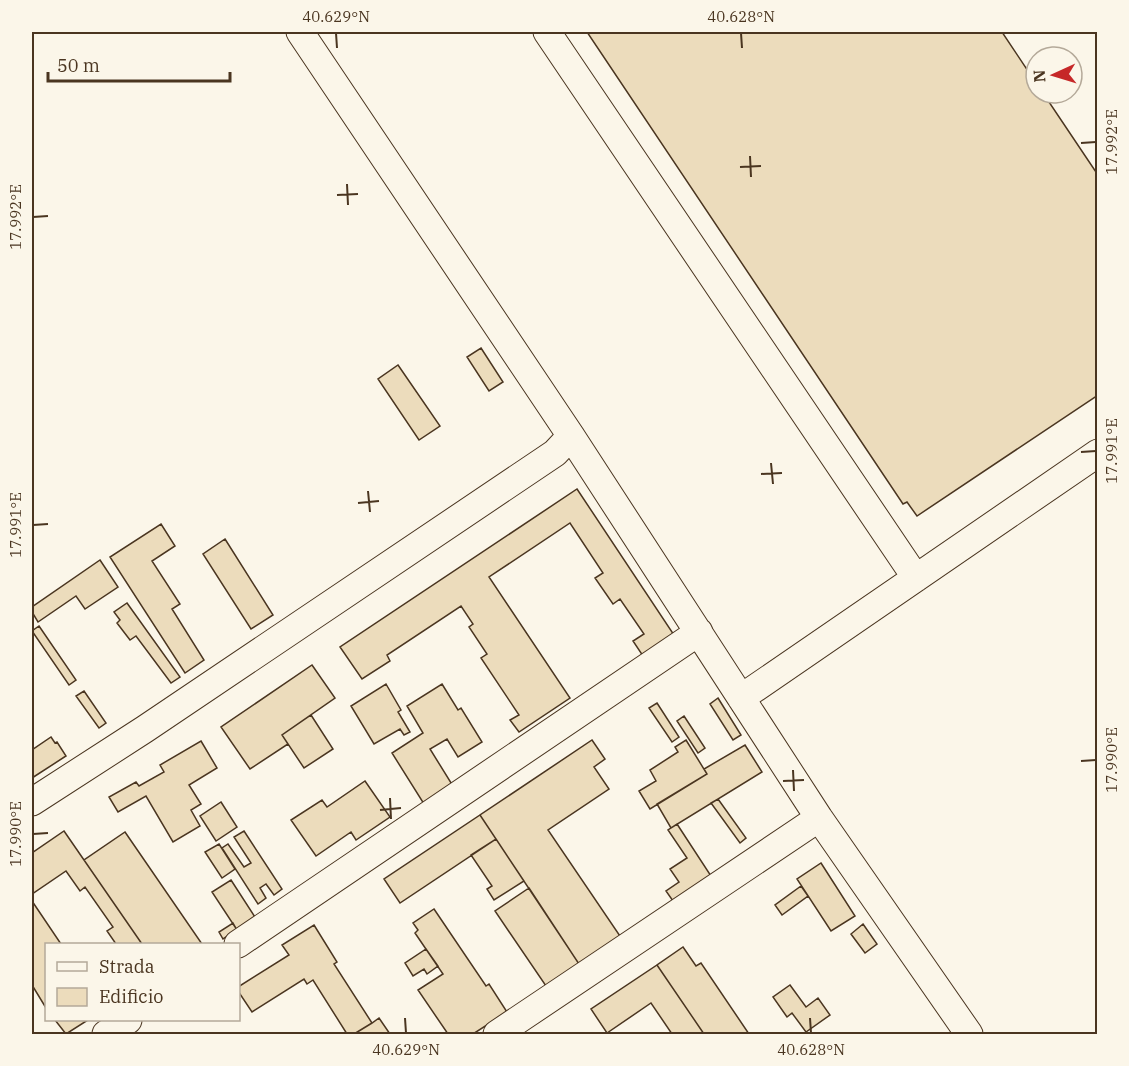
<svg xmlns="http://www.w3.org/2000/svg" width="1129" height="1066" viewBox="0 0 1129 1066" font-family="'IBM Plex Serif',serif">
  <rect width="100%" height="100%" fill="#fbf6e9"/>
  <!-- building -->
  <path fill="#ecdcbc" stroke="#4a3520" stroke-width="1.5" d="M587,32H1002L1036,83V93H1043L1098,175V395L917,516L907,502L903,504Z
    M481,348L503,382L489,391L467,357Z
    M398,365L440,426L419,440L378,379Z
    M577,489L676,638L645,659L633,641L644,634L620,599L613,604L595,578L603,573L570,523L489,577L570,698L519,732L510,720L519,715L481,658L487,654L469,627L473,624L461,606L387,655L390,661L362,679L340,647Z
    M161,524L175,546L152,561L180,604L172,609L204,660L185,673L110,557Z
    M225,539L273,615L251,629L203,554Z
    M100,560L118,587L85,609L76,596L38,622L32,612V607Z
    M127,603L180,677L171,683L136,636L130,640L117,623L120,620L114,612Z
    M39,626L76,680L69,685L32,631Z
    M312,665L335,698L282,735L288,744L250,769L221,727Z
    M386,684L401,710L398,712L410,732L404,735L400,729L374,744L351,706Z
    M442,684L458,710L461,708L482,742L458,757L447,739L430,749L453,786L424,804L392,753L423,733L407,706Z
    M84,691L106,723L99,728L76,696Z
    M718,698L741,735L733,740L710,704Z
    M657,703L679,737L672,742L649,708Z
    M311,715L333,749L304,768L282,735Z
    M684,716L705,748L698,753L677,721Z
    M51,737L55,743L57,742L66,756L32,778V750Z
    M592,740L605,759L594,767L609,789L548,830L620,936L579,964L480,815Z
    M686,740L707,774L650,809L639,791L656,781L650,770L678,752L675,747Z
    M201,741L217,768L189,785L201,804L191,810L200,826L173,842L146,796L118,812L109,797L136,782L139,786L164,772L160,765Z
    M745,745L762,772L671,828L657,804L707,774L704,769Z
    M365,781L390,817L356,840L351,832L316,856L291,820L322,800L327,807Z
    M718,799L746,838L740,843L711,803Z
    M221,802L237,827L216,841L200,816Z
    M480,815L496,839L400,903L384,879Z
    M677,824L711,876L673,901L666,891L679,882L670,869L687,858L668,830Z
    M64,831L84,860L142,944H116L107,931L113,927L85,887L80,891L66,871L32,894V853Z
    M244,831L282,889L274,895L266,884L260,888L266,898L258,904L222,848L228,844L244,867L251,863L234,837Z
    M125,832L202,944H142L84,860Z
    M496,839L524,881L494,900L487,889L492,886L471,855Z
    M219,844L235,869L222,878L205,852Z
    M821,863L855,916L831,931L797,879Z
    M231,880L255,917L237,930L212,892Z
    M801,886L808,896L782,915L775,905Z
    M529,888L579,964L546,986L495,911Z
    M32,901L61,944H46V1008L32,985Z
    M434,909L486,986L489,984L507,1012L473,1034H448L418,990L443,974L415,933L418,930L413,923Z
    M233,923L237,930L223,939L219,932Z
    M863,924L877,944L865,953L851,934Z
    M314,925L337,962L334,964L372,1023L354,1034H347L313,980L307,984L304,979L252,1012L238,991V987L289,955L282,945Z
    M683,947L696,966L701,963L749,1034H704L657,965Z
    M426,949L438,966L427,974L424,969L413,976L405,963Z
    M657,965L704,1034H672L651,1003L607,1033L591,1009Z
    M790,985L806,1007L818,998L830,1015L806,1032L792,1013L787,1017L773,997Z
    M379,1018L390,1034H354L372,1023Z
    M55,1020H88L66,1034Z"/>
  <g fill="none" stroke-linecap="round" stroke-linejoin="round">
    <!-- minor casing -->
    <g stroke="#4a3520" stroke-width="29">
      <path id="minor" d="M300,32L571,436L819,818L969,1034
        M547,32L916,578
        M741,698L1098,453
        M32,802L145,729L555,453L571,436
        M238,944L699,632
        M106,1034L128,1020
        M497,1034L819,818"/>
    </g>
    <!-- minor -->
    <use href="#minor" stroke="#fbf6e9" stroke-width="27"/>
  </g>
  <!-- ticks -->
  <path fill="none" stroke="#4a3520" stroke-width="2" d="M336,33L337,48M741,33L742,48M1081,143L1096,142M750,156L751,177M740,167L761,166M347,184L348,205M337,195L358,194M33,217L48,216M1081,452L1096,451M771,463L773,484M761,474L782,473M368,491L370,512M358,503L379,501M33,525L48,524M1081,761L1096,760M793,770L794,791M783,781L804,780M390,798L391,819M380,810L401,808M33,834L48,833M405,1018L406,1033M810,1018L811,1033"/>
  <!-- border -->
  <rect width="1129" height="1066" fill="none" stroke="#fbf6e9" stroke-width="66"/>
  <!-- legend -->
  <rect x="45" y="943" width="195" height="78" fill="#fbf6e9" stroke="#b4a999" stroke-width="1.5"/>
  <rect x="57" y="962" width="30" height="9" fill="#fbf6e9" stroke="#b4a999" stroke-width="1.5"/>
  <text x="99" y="973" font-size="18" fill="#4a3520">Strada</text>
  <rect x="57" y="988" width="30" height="18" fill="#ecdcbc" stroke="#b4a999" stroke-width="1.5"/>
  <text x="99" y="1003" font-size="18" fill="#4a3520">Edificio</text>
  <!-- north arrow -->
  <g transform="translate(1054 75) rotate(266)"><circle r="28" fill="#fbf6e9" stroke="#b4a999" stroke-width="1.5"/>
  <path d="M0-4.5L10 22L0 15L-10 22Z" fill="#c62828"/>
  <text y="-9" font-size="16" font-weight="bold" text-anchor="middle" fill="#4a3520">N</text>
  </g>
  <!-- scale -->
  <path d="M48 72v9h182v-9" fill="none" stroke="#4a3520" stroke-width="3"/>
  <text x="57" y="72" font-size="18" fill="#4a3520" stroke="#fbf6e9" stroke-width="4.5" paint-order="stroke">50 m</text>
  <rect x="33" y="33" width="1063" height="1000" fill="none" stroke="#4a3520" stroke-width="2"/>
  <g font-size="15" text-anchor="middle" fill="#4a3520">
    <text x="336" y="22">40.629°N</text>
    <text x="741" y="22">40.628°N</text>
    <text transform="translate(1112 142) rotate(-90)" y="5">17.992°E</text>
    <text transform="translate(16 217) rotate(-90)" y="5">17.992°E</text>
    <text transform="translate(1112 451) rotate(-90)" y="5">17.991°E</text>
    <text transform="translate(16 525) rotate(-90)" y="5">17.991°E</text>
    <text transform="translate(1112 760) rotate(-90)" y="5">17.990°E</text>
    <text transform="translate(16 834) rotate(-90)" y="5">17.990°E</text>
    <text x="406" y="1055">40.629°N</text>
    <text x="811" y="1055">40.628°N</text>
  </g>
</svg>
